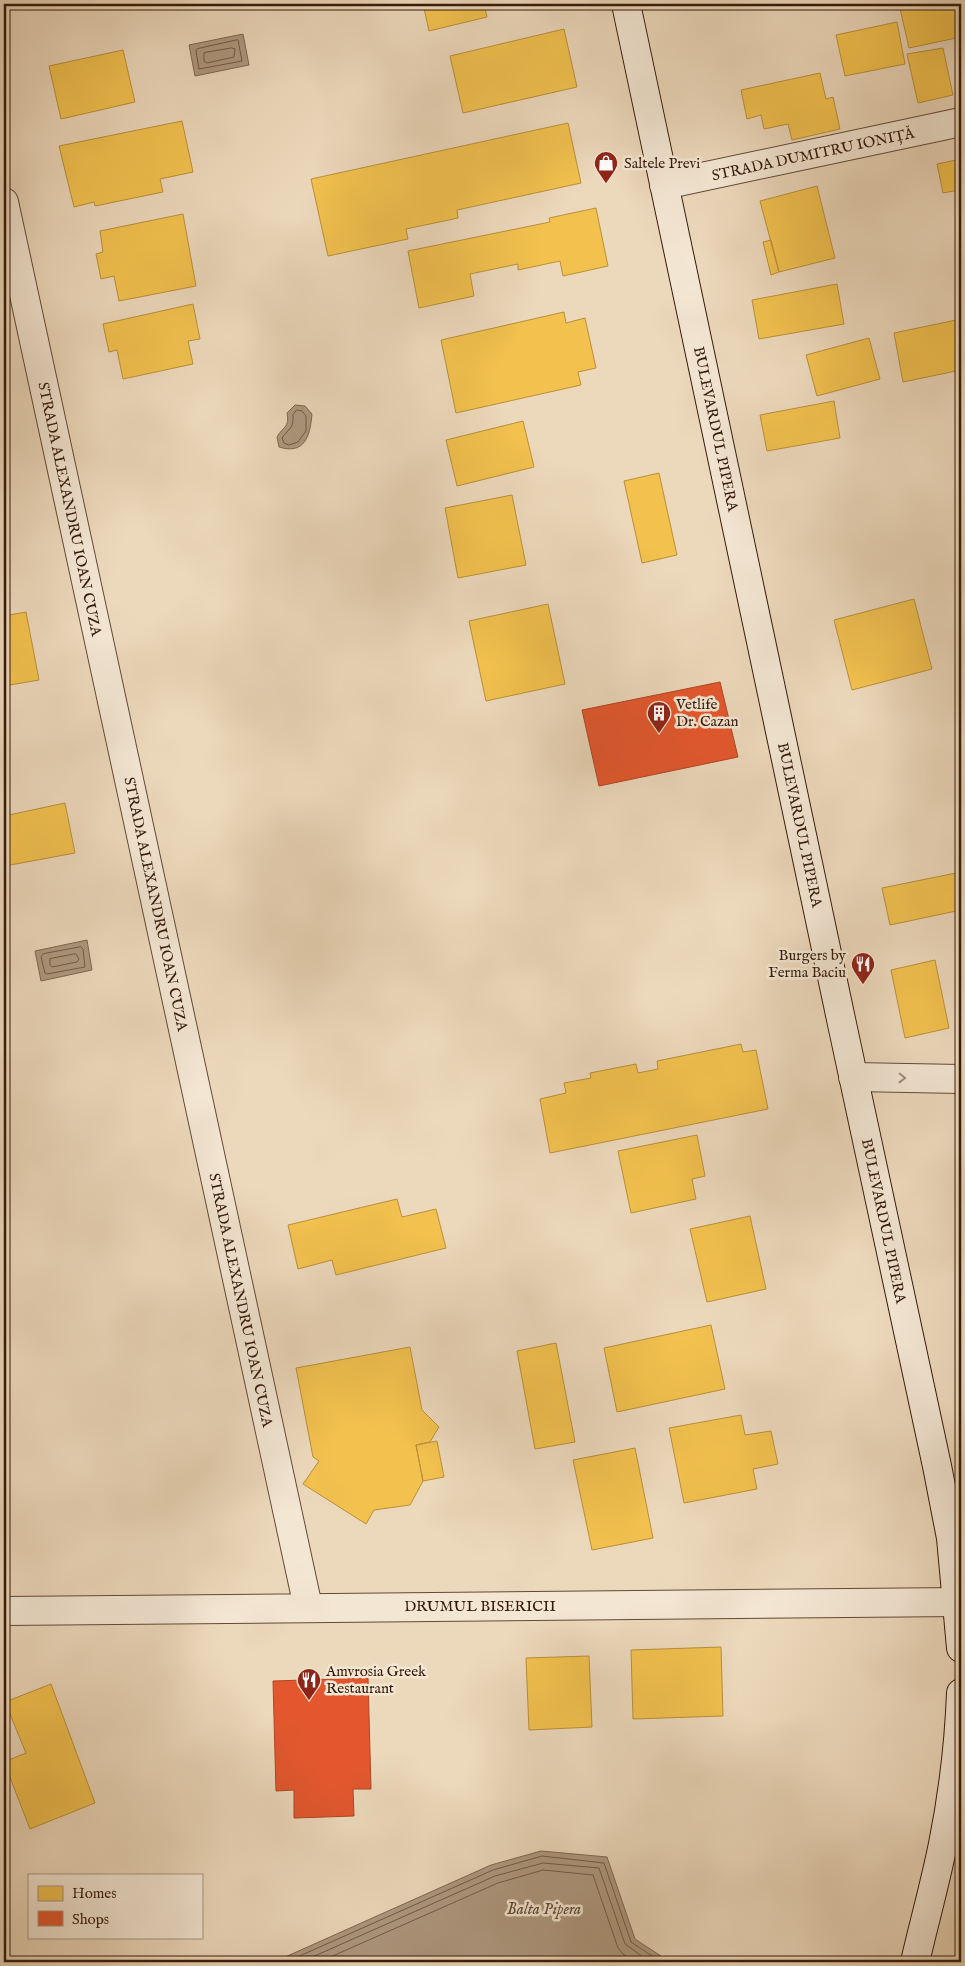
<svg xmlns="http://www.w3.org/2000/svg" width="965" height="1966" viewBox="0 0 965 1966" font-family="'IM FELL English',serif">
  <rect width="100%" height="100%" fill="#ecd8bb"/>
  <filter id="stains"><feTurbulence type="fractalNoise" baseFrequency=".004" numOctaves="4"/><feColorMatrix values="0 0 0 0 .2 0 0 0 0 .09 0 0 0 0 .02 0 0 0 .5 -.17"/></filter>
  <radialGradient id="worn" r=".72"><stop offset=".6" stop-color="#630" stop-opacity="0"/><stop offset="1" stop-color="#630" stop-opacity=".3"/></radialGradient>
  <!-- water -->
  <path fill="#ae987f" stroke="#7e6650" d="M243,34L249,65L195,76L189,45Z
    M295,405L305,406L312,414C310,436 305,455 279,447L277,437C283,426 290,428 287,413Z
    M87,940L92,970L41,981L35,951Z
    M541,1851L607,1857L635,1939L670,1962H274L491,1865Z"/>
  <!-- homes -->
  <path fill="#f2c14e" stroke="#ba8f3a" d="M423,4H484L487,17L429,31Z
    M899,4H961V37L909,48Z
    M897,22L905,64L845,76L836,35Z
    M564,29L577,87L463,113L450,56Z
    M943,48L953,95L918,103L907,54Z
    M123,50L135,102L61,119L49,66Z
    M820,73L826,99L833,97L840,129L792,140L788,124L764,129L761,115L747,119L741,90Z
    M182,121L193,172L160,179L163,192L95,206L94,202L74,207L59,146Z
    M568,123L581,183L457,210L458,218L406,229L408,239L328,256L311,179Z
    M961,159V198L959,190L943,193L937,164Z
    M817,186L835,258L779,272L760,201Z
    M596,208L608,266L563,276L560,261L518,270V264L470,274L474,296L419,308L408,251L550,222L549,218Z
    M183,214L196,286L119,301L114,276L101,279L96,254L103,252L100,231Z
    M771,240L779,272L771,275L763,242Z
    M837,284L844,324L759,339L752,300Z
    M193,304L200,339L188,341L193,364L123,379L117,350L109,352L103,324Z
    M564,312L566,323L585,318L596,368L578,372L581,385L456,413L441,340Z
    M961,319V370L903,382L894,333Z
    M869,338L880,379L817,396L806,355Z
    M834,401L840,438L767,451L760,415Z
    M523,421L534,467L457,486L446,440Z
    M659,473L677,555L642,563L624,481Z
    M512,495L526,565L458,578L445,508Z
    M914,599L932,669L852,690L834,620Z
    M548,604L565,684L486,701L469,621Z
    M26,612L39,680L4,686V616Z
    M65,803L75,853L5,866L4,816Z
    M961,872V910L890,925L882,888Z
    M935,960L949,1028L905,1038L891,970Z
    M741,1044L743,1052L756,1050L768,1109L550,1153L540,1099L566,1093L564,1083L591,1078L590,1073L636,1064L638,1073L658,1069L657,1061Z
    M697,1135L705,1176L692,1179L696,1199L631,1213L618,1151Z
    M397,1199L402,1217L436,1209L446,1248L336,1275L332,1260L298,1269L288,1225Z
    M750,1216L766,1289L707,1302L690,1229Z
    M711,1325L725,1389L617,1412L604,1348Z
    M556,1343L575,1442L535,1449L517,1351Z
    M410,1347L422,1410L439,1427L430,1442L416,1445L423,1481L410,1505L374,1510L366,1524L303,1484L319,1461L313,1457L296,1368Z
    M741,1415L745,1435L771,1431L778,1464L753,1469L757,1489L684,1503L669,1428Z
    M437,1441L444,1477L423,1481L416,1445Z
    M635,1448L653,1538L592,1550L573,1460Z
    M721,1647L723,1716L633,1719L631,1650Z
    M589,1656L592,1727L529,1730L526,1658Z
    M51,1684L95,1803L30,1829L4,1762L26,1753L5,1702Z"/>
  <!-- shops -->
  <path fill="#e4572e" stroke="#b04523" d="M720,682L738,757L599,786L582,710Z
    M368,1678L371,1789H353L354,1816L294,1818V1790L276,1791L273,1681Z"/>
  <g fill="none" stroke-linecap="round" stroke-linejoin="round">
    <!-- shore -->
    <path stroke="#725a44" stroke-width="1" d="M238,40L242,61L199,69L196,51L197,49Z
      M232,48L235,49L234,57L207,63L204,61V53Z
      M297,410L302,411L306,416V431L298,442L289,445L284,443L282,438C289,428 294,429 293,415Z
      M81,947L83,949L85,967L47,974L45,973L41,957L43,954Z
      M76,954L79,959L77,962L52,967L50,965V959Z
      M286,1962L493,1870L542,1856L604,1863L631,1942L661,1962
      M301,1962L495,1876L543,1863L599,1868L625,1944L650,1962
      M319,1962L498,1883L543,1870L593,1875L618,1948L623,1954L636,1962"/>
    <!-- street casing -->
    <g stroke="#644a36" stroke-width="30">
      <path id="street" d="M664,185L961,122
        M4,202L308,1607
        M853,1077L961,1079
        M4,1611L961,1602"/>
    </g>
    <!-- secondary casing -->
    <g stroke="#361b0a" stroke-width="30">
      <path id="secondary" d="M626,4L842,1024L937,1466L951,1538L961,1648
        M915,1962C924,1923 935,1884 943,1844C953,1794 959,1744 961,1693"/>
    </g>
    <!-- street -->
    <use href="#street" stroke="#f3e6d3" stroke-width="28"/>
    <!-- secondary -->
    <use href="#secondary" stroke="#f3e6d3" stroke-width="28"/>
  </g>
  <!-- one-way arrows -->
  <defs><path id="oneway-chevron" d="M-2-3.5L2.5 0L-2 3.5" fill="none" stroke-width="1.6" stroke-linecap="round" stroke-linejoin="round" transform="scale(1.25)"/></defs>
  <use stroke="#9e8b79" href="#oneway-chevron" transform="translate(902 1078) rotate(1)"/>
  <!-- icons -->
  <defs>
    <g id="shop-pin" transform="scale(1.25)"><path d="M0 17L-7.5 6A9.5 9.5 0 1 1 7.5 6Z" fill="#8f2418" stroke="#f3e6d3"/><path d="M-5-2.5h2.3a2.7 3.5 0 0 1 5.4 0H5L5.5 6h-11ZM-1.5-2.5h3a1.5 2.3 0 0 0-3 0Z" fill="#fff"/></g>
    <g id="building-pin" transform="scale(1.25)"><path d="M0 17L-7.5 6A9.5 9.5 0 1 1 7.5 6Z" fill="#8f2418" stroke="#f3e6d3"/><path d="M-4-6H4V6H1V3H-1V6H-4ZM-2.5-4.3h1.7v1.8h-1.7ZM.8-4.3h1.7v1.8H.8ZM-2.5-1h1.7V.8h-1.7ZM.8-1h1.7V.8H.8Z" fill="#fff"/></g>
    <g id="restaurant-pin" transform="scale(1.25)"><path d="M0 17L-7.5 6A9.5 9.5 0 1 1 7.5 6Z" fill="#8f2418" stroke="#f3e6d3"/><path d="M-5-6h1v4h1v-4h1v4h1v-4h1v5L-1.5 .5V6h-2V.5L-5-1ZM5-6V6H3V1.5H1.5Q1.5-4 5-6Z" fill="#fff"/></g>
  </defs>
  <g fill-rule="evenodd">
    <use href="#shop-pin" x="606" y="163"/>
    <use href="#building-pin" x="659" y="713"/>
    <use href="#restaurant-pin" x="863" y="964"/>
    <use href="#restaurant-pin" x="309" y="1680"/>
  </g>
  <g text-anchor="middle" stroke-width="5" stroke-linejoin="round" paint-order="stroke">
    <!-- street labels -->
    <g font-size="15" fill="#361b0a" stroke="#f3e6d3">
      <text transform="translate(813 154) rotate(-12)" y="5">STRADA DUMITRU IONIȚĂ</text>
      <text transform="translate(716 429) rotate(78)" y="5">BULEVARDUL PIPERA</text>
      <text transform="translate(70 509) rotate(78)" y="5">STRADA ALEXANDRU IOAN CUZA</text>
      <text transform="translate(800 825) rotate(78)" y="5">BULEVARDUL PIPERA</text>
      <text transform="translate(156 904) rotate(78)" y="5">STRADA ALEXANDRU IOAN CUZA</text>
      <text transform="translate(884 1221) rotate(78)" y="5">BULEVARDUL PIPERA</text>
      <text transform="translate(241 1300) rotate(78)" y="5">STRADA ALEXANDRU IOAN CUZA</text>
      <text x="480" y="1611">DRUMUL BISERICII</text>
    </g>
    <!-- poi labels -->
    <g font-size="15" fill="#361b0a" stroke="#f3e6d3" text-anchor="start">
      <text x="624" y="168">Saltele Previ</text>
      <text x="676" y="709">Vetlife<tspan x="676" dy="17">Dr. Cazan</tspan></text>
      <text x="846" y="960" text-anchor="end">Burgers by<tspan x="846" dy="17">Ferma Baciu</tspan></text>
      <text x="326" y="1676">Amvrosia Greek<tspan x="326" dy="17">Restaurant</tspan></text>
    </g>
    <!-- water labels -->
    <g font-size="16" font-style="italic" fill="#604733" stroke="#f3e6d3">
      <text x="544" y="1914">Balta Pipera</text>
    </g>
  </g>
  <!-- margin -->
  <rect width="965" height="1966" fill="none" stroke="#ecd8bb" stroke-width="20"/>
  <rect x="5" y="5" width="955" height="1956" fill="none" stroke="#361b0a" stroke-width="2.5"/>
  <rect x="10" y="10" width="945" height="1946" fill="none" stroke="#361b0a"/>
  <!-- legend -->
  <rect x="28" y="1874" width="175" height="65" fill="#f3e6d3" stroke="#a79583"/>
  <rect x="38" y="1886" width="25" height="15" fill="#f2c14e" stroke="#a79583"/>
  <text x="72" y="1898" font-size="15" fill="#361b0a">Homes</text>
  <rect x="38" y="1911" width="25" height="15" fill="#e4572e" stroke="#a79583"/>
  <text x="72" y="1924" font-size="15" fill="#361b0a">Shops</text>
  <rect width="100%" height="100%" filter="url(#stains)"/>
  <rect width="100%" height="100%" fill="url(#worn)"/>
</svg>
